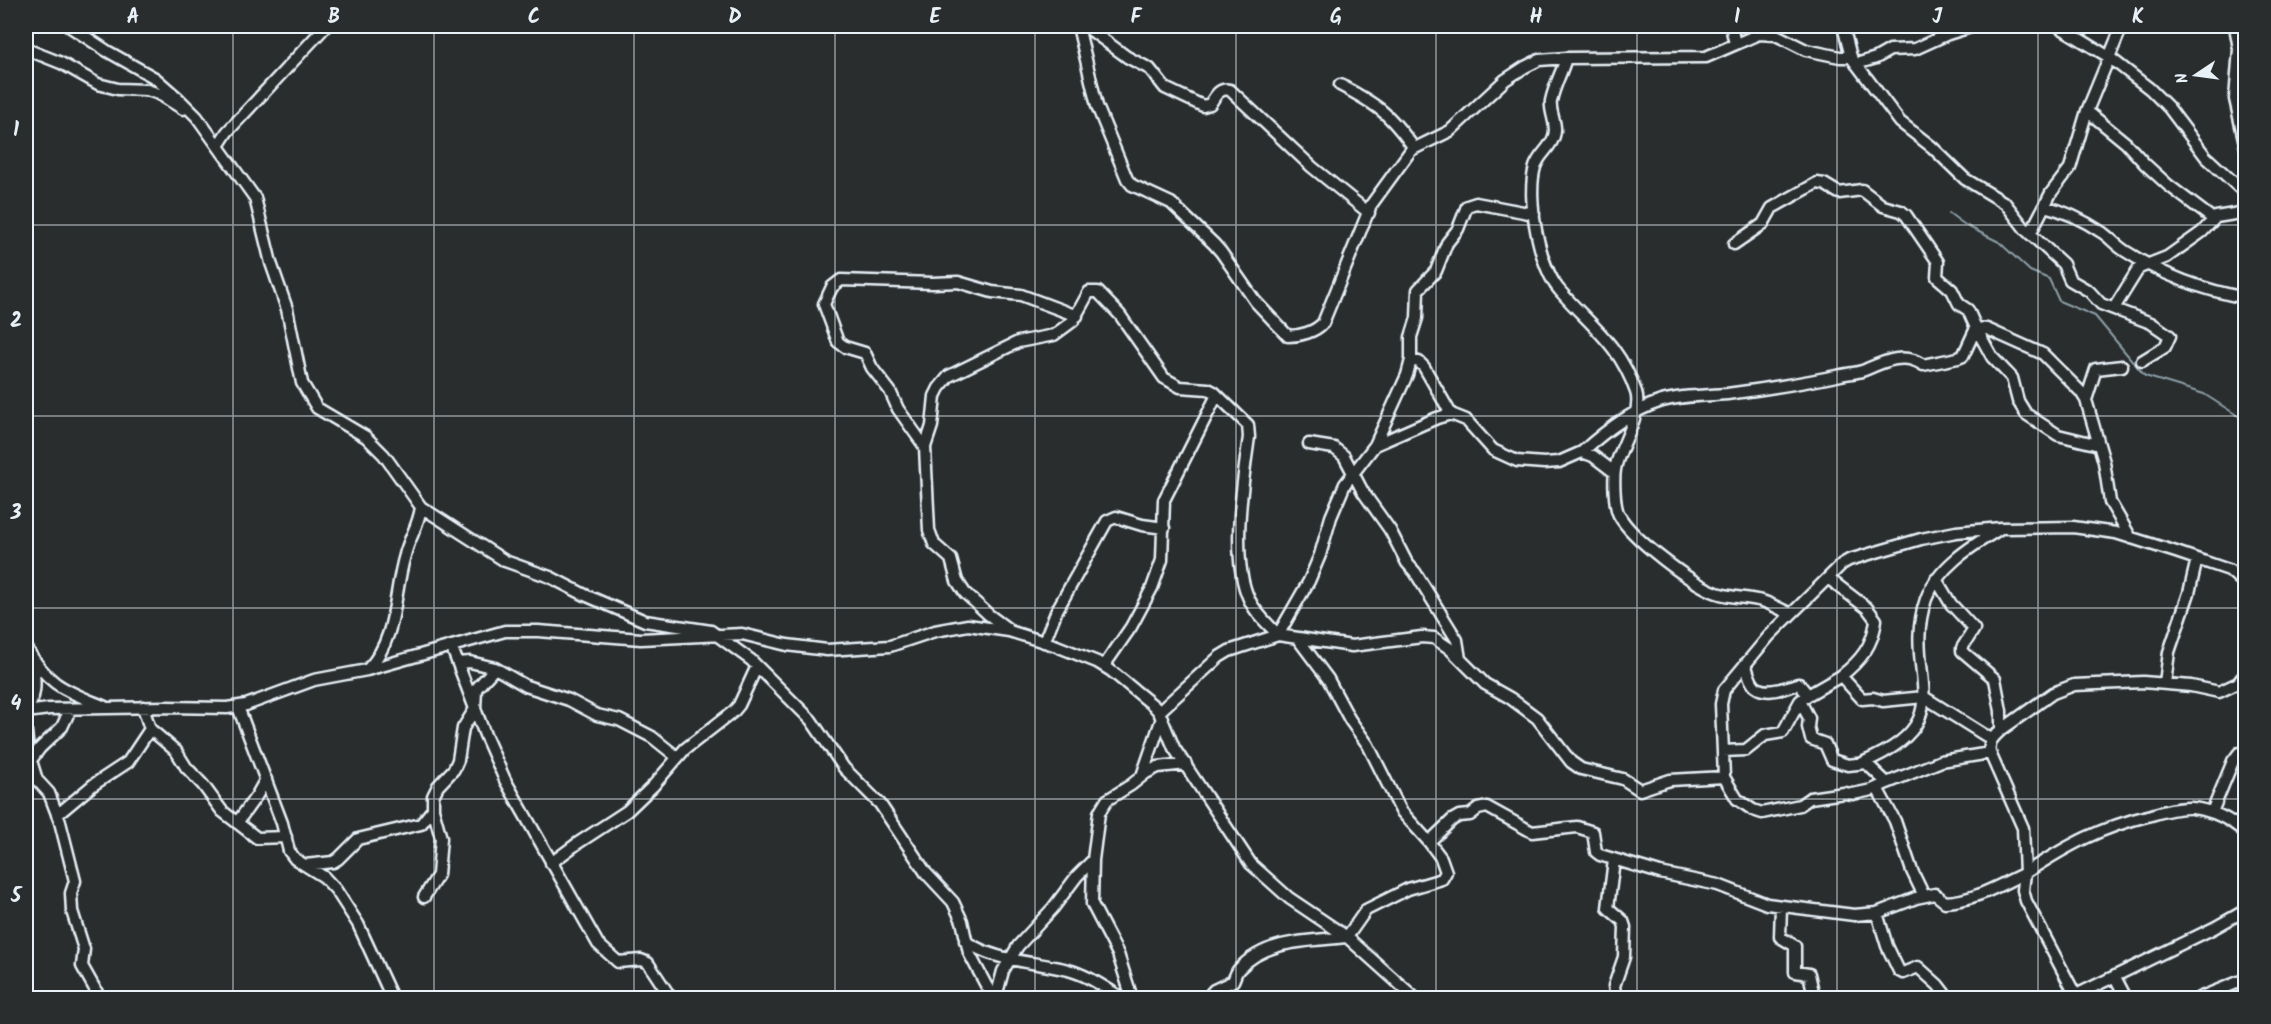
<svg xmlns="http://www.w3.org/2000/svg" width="2271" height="1024" viewBox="0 0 2271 1024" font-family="Kalam,sans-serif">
  <rect width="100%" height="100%" fill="#2a2d2e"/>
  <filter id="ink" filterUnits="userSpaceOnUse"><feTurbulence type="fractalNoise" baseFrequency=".0167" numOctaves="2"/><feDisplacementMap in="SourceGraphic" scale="12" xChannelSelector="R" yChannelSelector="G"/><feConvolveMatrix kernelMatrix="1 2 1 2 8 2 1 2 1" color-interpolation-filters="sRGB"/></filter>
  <g filter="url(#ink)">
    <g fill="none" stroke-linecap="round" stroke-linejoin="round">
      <!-- stream -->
      <path stroke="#8a9ea6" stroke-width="2" d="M1949,213L1965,225L1999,242L2030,271L2049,279L2059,301L2095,316L2145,376L2204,394L2246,421"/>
      <!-- minor casing -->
      <g stroke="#e8f1f8" stroke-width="15">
        <path id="minor" d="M69,26L107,51L155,78L179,99L197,117L255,198L271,263L287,309L302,383L317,408L366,437L384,455L421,507L505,561L550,577L585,595L645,621L711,631L751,660L811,720L844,768L880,804L926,873L953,902L962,921L969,953L987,987L997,998
          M1078,26L1097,106L1127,179L1132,185L1171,203L1214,244L1221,252L1255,301L1288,336C1300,336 1315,332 1323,323L1371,205L1411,150L1450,131L1505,80L1525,67L1539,60L1566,58L1706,57L1759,34L1776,35L1806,50L1840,57H1851
          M1085,26L1127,57L1150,69L1165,88L1203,106L1210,104C1215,97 1219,87 1230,90L1312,167L1369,213
          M1731,26L1735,44
          M1843,26L1851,57L1900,122L1932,147L1965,179L2005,203L2026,230L2063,264L2070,280L2089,291L2101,304L2151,323L2170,336L2165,347L2142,361
          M2058,26L2109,57L2150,89L2169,108L2206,157L2246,194
          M2235,26L2239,49L2235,99L2246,148
          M26,49L61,63L98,84L118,89L147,90L159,94L183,109
          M1566,58C1562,72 1554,86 1551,101C1549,112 1558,124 1554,136C1551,148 1539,154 1535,167C1526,198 1539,268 1561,292C1593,328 1619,344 1636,392C1643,412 1621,445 1616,465C1613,475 1614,506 1619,515C1631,538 1692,584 1717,593C1732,598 1747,597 1762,601C1772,604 1781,610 1791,614
          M1856,64L1876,58L1890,50L1915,49L1948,34L1974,26
          M1340,85C1378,105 1389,113 1414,148
          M2087,111L2126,143L2145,164L2168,185L2213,219
          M218,146L227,132L326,26
          M2044,206C2065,211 2085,221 2103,233C2110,238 2117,246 2125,251C2162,275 2202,290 2246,298
          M2030,234L2051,193L2070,168L2087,111L2122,26
          M1734,244L1763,224L1772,208L1817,183L1824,184L1839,193L1862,190L1883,206L1901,211L1906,215L1938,262L1937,277L1952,290L1959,304L1968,310L1976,328L1987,329L2043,354L2081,392L2086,400L2104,462L2110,502L2131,538
          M2114,308L2139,268L2167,257L2202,232L2216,217L2246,212
          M1976,328L1992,357L2012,378L2018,401L2026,414L2058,435L2099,445
          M1411,360L1419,362L1424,367L1451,414
          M2086,400L2096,369L2122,366
          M1309,444L1334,448L1344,456L1363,492L1390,530L1407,563L1415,572L1457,640L1460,659
          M1375,445L1407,375L1411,360V337L1417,318L1418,290L1436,271L1447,243L1458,229L1467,206L1476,203L1534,214
          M925,447L932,426L935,396L939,388L949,376L1018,342L1054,335L1073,321L1089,292H1098L1120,315L1164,378L1180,387L1208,389L1214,392L1248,425L1249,437C1243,480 1230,559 1249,599C1255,613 1268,624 1278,635L1309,581L1320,555L1331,517L1345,484L1375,445L1437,418L1451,414L1466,420L1493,450L1517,461L1544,463L1559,462L1582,452L1593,456L1614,472
          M1582,452C1604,432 1631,411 1659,402C1681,395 1704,396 1727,394C1765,389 1803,383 1841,375C1849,373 1860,373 1867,369C1885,361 1905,352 1923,365L1958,358L1963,356L1976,328
          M1828,578L1867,608L1876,620C1873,646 1860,661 1841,676
          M1008,629L989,615L965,593L957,581L951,559L934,544L929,530L925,447L898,409L890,391L872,368L865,353L845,347L838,342L824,304L832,287L841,280L933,283L958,282L992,292L1021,295L1077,316
          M1044,642L1057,610L1107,521L1116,517L1142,525L1164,528
          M26,647C48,686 65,690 105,707
          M452,648L485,735L505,780L598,944L618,962L641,960L648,963L671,998
          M459,663L470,662L495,668L526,686L569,700L597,715L619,720L652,737L677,757
          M1745,664C1748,671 1750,683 1756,687C1767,696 1788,686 1799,684L1808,695L1841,676L1862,699L1873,698L1883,701L1924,697L1991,739
          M1104,666L1131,627L1152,588L1162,560L1164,500L1217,395
          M368,669C398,637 393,595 405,555C409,538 419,525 421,507
          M2165,683L2169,652L2189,593L2197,559
          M1808,695L1800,701L1809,718L1808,727L1811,739L1825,744L1832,760L1848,765L1866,763L1887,783L1941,761L1990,753
          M143,707L150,729L176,751L186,767L203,785L222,811L257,838L286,837
          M238,707L282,823L289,851L295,859L324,877L336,890L358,924L392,998
          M26,711C37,696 35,681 33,662
          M26,712L49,709L166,707L227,708L246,705L314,680L367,670L505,631H538L641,639L742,634L787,645L827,650L890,646L935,631L968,625L1009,631L1054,645L1097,662L1110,670L1154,706L1159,712L1174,748L1251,864L1289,898L1347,937L1415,998
          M1159,712L1219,657L1229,651L1278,635L1352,646L1422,637L1434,638L1449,648L1485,684L1510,698L1537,718L1571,762L1581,769L1623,779L1640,790L1670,780L1724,777L1721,704L1724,690L1769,636L1842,564L1849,560L1921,539L1956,532L2001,528L2073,527L2116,533L2176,552L2229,570L2246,585
          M2001,730L2053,693L2074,685L2143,682L2191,686L2219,692L2238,683L2246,673
          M26,731L28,751L37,780L49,793L60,822L75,881L71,893L72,911L84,949L82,966L100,998
          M1723,751L1746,750L1765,735L1783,732L1800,701
          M31,760L40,748L62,727L70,710
          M1864,762C1966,719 1900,674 1926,599C1938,567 1970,547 1998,530
          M1142,776L1162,718
          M1724,777L1737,799L1753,810L1762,813L1800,805L1810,798L1844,793L1853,794L1872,790L1887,783
          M1877,788L1895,821L1912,871L1924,896
          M2212,812L2233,761L2239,753L2246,754
          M57,815L93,785L128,762L150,729
          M237,823L257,795L266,779
          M1429,842L1452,820L1459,816L1470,815L1478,809L1487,807L1532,832L1577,827L1593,832L1596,852L1600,855L1660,873L1718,885L1767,904L1854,915L1877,913L1887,946L1899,971L1903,973L1918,967L1938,985L1948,998
          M1614,860L1608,908L1623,921L1625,927L1624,957L1614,986L1616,998
          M551,863L578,843L627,811L653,786L685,749L734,711L739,705L757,666
          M305,865L333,862L338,859L358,839L421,824L433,809
          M424,897L438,875L441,838L433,809V796L438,786L454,769L458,760L463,728L475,709L476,689L495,668
          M1781,907L1780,937L1795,946V972L1809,974L1814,996L1819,998
          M1877,913L1916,898L1935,894L1945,902C1974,901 2000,885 2025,873L2023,828L1990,753C1988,742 1993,737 2001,730V711L1995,679L1962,651V648L1974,629L1951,604L1936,579
          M965,941C995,962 1033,961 1068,970C1088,975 1105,988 1122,998
          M2115,977L2126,998
          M2076,996L2026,901L2023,890L2025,873C2070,844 2099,828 2151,815C2164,811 2178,807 2192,808C2213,810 2230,819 2246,833
          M996,997L1003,971L1018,946L1053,908L1077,876L1093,860
          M2072,997L2214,928L2246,910
          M1132,998L1118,954L1092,904L1093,860L1099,813L1107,800L1131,785L1146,773L1158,767L1186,764
          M1207,998L1214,990L1233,981C1235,977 1236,972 1239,969C1266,939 1311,941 1347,937L1366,910L1408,889L1442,879L1446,872L1441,858L1429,842L1401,811L1368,745L1350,720L1328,679L1298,639
          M2199,998L2246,979"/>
      </g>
      <!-- minor -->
      <use href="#minor" stroke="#2a2d2e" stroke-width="10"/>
    </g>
  </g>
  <!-- grid -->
  <path fill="none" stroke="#e8f1f8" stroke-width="1.5" stroke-opacity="0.55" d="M233,26V998M434,26V998M634,26V998M835,26V998M1035,26V998M1236,26V998M1436,26V998M1637,26V998M1837,26V998M2038,26V998M26,225H2246M26,416H2246M26,608H2246M26,799H2246"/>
  <!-- margin -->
  <rect width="2271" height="1024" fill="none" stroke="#2a2d2e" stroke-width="66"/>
  <!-- north arrow -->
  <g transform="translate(2196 75) rotate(257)" stroke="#2a2d2e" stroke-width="4.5" paint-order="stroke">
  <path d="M0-4.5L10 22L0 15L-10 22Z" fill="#e8f1f8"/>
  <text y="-9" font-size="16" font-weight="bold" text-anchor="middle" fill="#e8f1f8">N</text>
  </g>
  <rect x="33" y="33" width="2205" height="958" fill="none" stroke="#e8f1f8" stroke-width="2"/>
  <g font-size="20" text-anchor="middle" font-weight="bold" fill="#e8f1f8">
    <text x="133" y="23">A</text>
    <text x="334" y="23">B</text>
    <text x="534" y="23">C</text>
    <text x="735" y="23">D</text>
    <text x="935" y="23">E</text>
    <text x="1136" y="23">F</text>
    <text x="1336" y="23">G</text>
    <text x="1536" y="23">H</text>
    <text x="1737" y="23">I</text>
    <text x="1937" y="23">J</text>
    <text x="2138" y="23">K</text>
    <text x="16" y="136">1</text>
    <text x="16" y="327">2</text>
    <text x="16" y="519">3</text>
    <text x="16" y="710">4</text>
    <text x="16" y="902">5</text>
  </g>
</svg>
